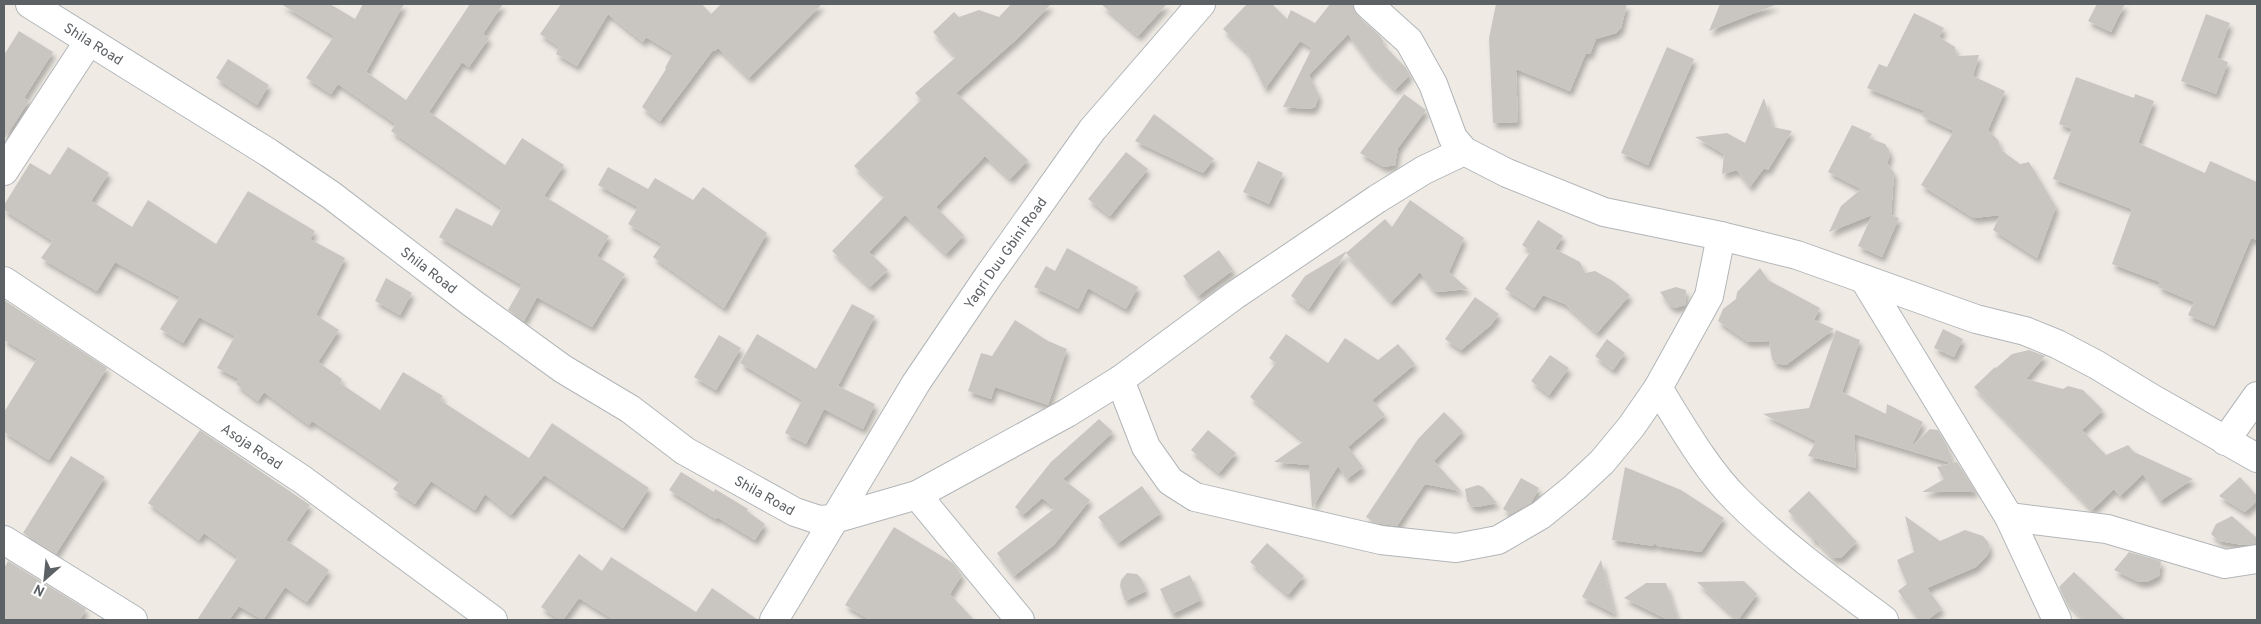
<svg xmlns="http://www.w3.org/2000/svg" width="2261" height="624" viewBox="0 0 2261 624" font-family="Overpass,sans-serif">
  <defs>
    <filter id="shadow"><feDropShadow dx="3" dy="5.5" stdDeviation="2.5" flood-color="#0004"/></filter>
  </defs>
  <rect width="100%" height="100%" fill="#efebe4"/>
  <!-- building -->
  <path fill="#c9c6c1" filter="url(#shadow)" d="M281,4H330L355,19L363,4H404L366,72L406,100L470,4H503L483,34L489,38L469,67L462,62L429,112L505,165L522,138L564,165L544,196L609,236L597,256L625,274L592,327L537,297L524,321L508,310L522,285L439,237L456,208L492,226L502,208L391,131L396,124L338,84L331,94L306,78L334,36Z
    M561,4H702L711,14L721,4H822L749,78L718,48L715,51L713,50L660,121L642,107L666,69L665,68L673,53L646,37L643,42L608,14L577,66L556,54L559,47L540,34Z
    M1011,4H1051L1018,38L956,93L1028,160L1010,179L985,156L936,207L964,235L946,254L905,215L869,252L888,270L870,287L832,251L885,196L854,166L921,100L915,93L956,57L933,32L954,12L959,17L979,10L999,17Z
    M1101,4H1167L1138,36Z
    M1247,4H1272L1287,19L1291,10L1315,23L1330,4H1353L1357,15L1379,35L1384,42L1382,43L1406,68L1410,75L1395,90L1370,64L1348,34L1309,75L1319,96L1315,107L1310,109L1283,107L1312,48L1300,41L1265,89L1247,52L1223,29Z
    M1496,4H1627L1621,28L1616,33L1596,39L1590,54L1586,53L1570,91L1516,69L1518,122L1493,123L1489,38Z
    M1720,4H1775V5L1709,31Z
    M2097,4H2125L2111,32L2088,21Z
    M1914,13L1944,28L1939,37L1955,47L1957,56L1979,55L1973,76L2005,91L1988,130L1998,140L2001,150L2020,164L2029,162L2056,207L2037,258L1993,230L2000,215L1974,218L1921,185L1954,131L1922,116L1925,111L1867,88L1879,64L1887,67Z
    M2206,14L2230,23L2217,58L2228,62L2216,94L2181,81Z
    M19,31L53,52L24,98L29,101L4,139V55Z
    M1667,47L1694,59L1648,165L1621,153Z
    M228,59L269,85L257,105L216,78Z
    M2076,77L2134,98L2135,94L2154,101L2138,143L2205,173L2210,161L2257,182V240L2251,238L2214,326L2188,315L2194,302L2158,287L2160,282L2112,264L2132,209L2053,179L2072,129L2059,124Z
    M1404,94L1426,110L1398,148L1395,165L1384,167L1360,153Z
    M1764,98L1773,127L1792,131L1768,170L1764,168L1750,187L1737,170L1722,174L1724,154L1695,137L1727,133L1745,143Z
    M1154,114L1214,159L1203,173L1135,141Z
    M1852,125L1872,134L1869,138L1885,144L1889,150L1890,156L1887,163L1894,173L1891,215L1899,218L1882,257L1858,246L1872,215L1829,232L1841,206L1861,189L1828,172Z
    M68,147L109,173L91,201L132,227L148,200L216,244L248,191L315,231L310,239L345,258L316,315L339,330L318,362L342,379L340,383L380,410L403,372L443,396L440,400L529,458L552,423L649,488L623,528L544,475L511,515L485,494L475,510L431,481L415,504L393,489L400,480L350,446L312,421L309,425L264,392L258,401L236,384L239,379L217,368L235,336L199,317L183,343L160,329L180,297L115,262L97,291L41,258L53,241L4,210V205L30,163L50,175Z
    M1126,152L1148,169L1110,216L1088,199Z
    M1258,161L1283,173L1269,204L1243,192Z
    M608,167L648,189L655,178L693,200L703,187L767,233L724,308L653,257L662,244L628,224L638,207L598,185Z
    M1410,200L1464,238L1449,272L1468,289L1437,292L1432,289L1420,272L1391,302L1346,253L1385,219L1392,227Z
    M1538,220L1563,236L1555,249L1580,262L1585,273L1595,271L1613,281L1630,295L1597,333L1565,304L1543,295L1534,308L1505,289L1531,251L1522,245Z
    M1067,248L1138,287L1126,309L1088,288L1078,309L1034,287L1046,266L1055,271Z
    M1219,250L1233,270L1198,296L1183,276Z
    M1347,251L1309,309L1291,296L1305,276Z
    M1760,268L1768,280L1820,308L1814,320L1834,329L1786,365L1775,363L1772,359L1769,341L1748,342L1718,321L1723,309L1736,299L1737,292Z
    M386,278L412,293L400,315L375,301Z
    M1676,287L1686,290L1685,305L1675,308L1669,305L1660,292Z
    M1475,297L1499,314L1491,325L1461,350L1445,339Z
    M4,300L107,368L49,460L4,432V412L37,359L4,340Z
    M852,304L875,316L838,386L875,404L863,429L824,409L806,444L785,433L802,400L740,363L757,334L816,369Z
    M1015,320L1048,341L1067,349L1048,405L995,387L991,399L968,391L981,353L992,356Z
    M1943,329L1963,339L1954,357L1934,348Z
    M1836,330L1860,340L1842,392L1886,414L1887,404L1923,422L1911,447L1930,429L1938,430L1947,446L1953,463L1957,462L1976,492H1922L1944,479L1937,467L1951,463L1854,434L1856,468L1808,456L1816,441L1763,414L1809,408Z
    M1286,334L1328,363L1345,338L1378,360L1398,344L1415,364L1372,400L1385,415L1348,447L1363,467L1347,479L1338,466L1312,508L1309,465L1274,462L1304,441L1250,397L1276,363L1269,358Z
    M719,335L741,348L716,390L694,377Z
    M1607,339L1625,353L1613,370L1595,356Z
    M2029,350L2045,356L2026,379L2063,389L2068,386L2083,390L2103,410L2082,430L2106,455L2128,445L2134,452L2193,479L2160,501L2143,474L2120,496L2114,489L2092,510L1974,387L1995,367L1996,368L2012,354Z
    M1550,355L1569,368L1549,395L1531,381Z
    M1444,412L1463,431L1434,461L1461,491L1425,484L1397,526L1375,523L1366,517L1418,439Z
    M1099,419L1113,432L1063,479L1090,500L1054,545L1014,576L997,553L1055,508L1042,498L1023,515L1015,507L1051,462Z
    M200,430L310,505L286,540L329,570L307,602L285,587L263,620L239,606L229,620H197L238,557L204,533L199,540L148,503Z
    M1208,430L1236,453L1219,473L1191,450Z
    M71,456L105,477L56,554L23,533Z
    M1625,467L1681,490L1724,518L1701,552L1658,546L1653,542L1654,546L1612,540Z
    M681,472L714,492L715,489L748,509L747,511L765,524L755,540L717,517L716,519L669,490Z
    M2240,477L2257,496V501L2245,512L2219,496Z
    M1521,478L1539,488L1531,503L1511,514L1503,509Z
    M1478,485L1483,487L1497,503L1477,507L1471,506L1467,501L1465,489Z
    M1142,486L1161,513L1118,543L1098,517Z
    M1809,491L1857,542L1841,558H1833L1815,539L1812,541L1811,535L1788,511Z
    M1905,516L1940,541L1965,530L1983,536L1988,542L1990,549L1987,556L1976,567L1927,588L1942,609L1927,620H1919L1898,591L1907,584L1897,560L1914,552Z
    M2232,516L2257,538V544L2243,545L2219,541L2211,534L2216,524Z
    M894,527L953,563L962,575L950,594L974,620H870L845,605Z
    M1267,543L1304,576L1288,595L1250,562Z
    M2129,552L2161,561L2159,576L2147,582H2139L2114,570Z
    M579,554L602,571L611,557L696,612L712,588L758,620H614L579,598L563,620H560L541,607Z
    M1601,560L1615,614L1582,597Z
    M8,561L86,609L80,620H4V568Z
    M2074,572L2125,620H2085L2066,602L2059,587Z
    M1127,573L1137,574L1141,578L1146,591L1125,601L1120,586L1121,580Z
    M1190,575L1201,600L1172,614L1160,589Z
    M1744,581L1757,594L1738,620L1697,582Z
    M1646,583H1666L1678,620H1668L1624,598Z"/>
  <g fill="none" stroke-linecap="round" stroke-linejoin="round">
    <!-- minor casing -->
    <g stroke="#b2b6b9" stroke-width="30">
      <g id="minor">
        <path id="s1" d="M30,4L269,153L331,195L472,303L563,369L630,409L685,451L795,512L819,520L834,519L917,495L1067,413L1120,380L1235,295L1377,199L1424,170L1464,151"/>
        <path d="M1368,4L1409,41L1433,84L1453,138L1464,151L1507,173L1604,212L1721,236L1797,255L1976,319L2025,331L2057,344L2097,365L2153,399L2257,458"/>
        <path d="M4,171L89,41"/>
        <path d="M1864,279L2009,517L2057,620"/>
        <path id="s2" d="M4,281L303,480L493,620"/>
        <path d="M1120,380L1146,447L1170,481L1195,497L1381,540L1456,548L1498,540L1541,515L1574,488L1602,462L1631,427L1658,388L1709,296L1721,236"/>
        <path d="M1658,388C1682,426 1705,468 1737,500C1782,545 1833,582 1884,620"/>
        <path d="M2225,441L2257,396"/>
        <path d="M917,495L1020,620"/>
        <path d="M2009,517L2107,529L2225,564L2257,559"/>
        <path d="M4,540L133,620"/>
        <path id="s3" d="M774,620L916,383L987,278L1092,130L1201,4"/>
      </g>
    </g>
    <!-- minor -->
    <use href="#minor" stroke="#fff" stroke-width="28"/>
  </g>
  <g text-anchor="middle" stroke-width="4" stroke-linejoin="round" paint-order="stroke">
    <!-- street labels -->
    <g font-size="14" fill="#5c6165" stroke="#fff">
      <text dy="5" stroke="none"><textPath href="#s1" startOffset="75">Shila Road</textPath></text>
      <text dy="5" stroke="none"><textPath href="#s3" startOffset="434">Yagri Duu Gbini Road</textPath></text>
      <text dy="5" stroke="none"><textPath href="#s1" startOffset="480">Shila Road</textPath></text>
      <text dy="5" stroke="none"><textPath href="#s2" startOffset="298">Asoja Road</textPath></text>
      <text dy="5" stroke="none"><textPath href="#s1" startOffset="885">Shila Road</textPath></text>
    </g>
  </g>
  <!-- border -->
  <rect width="2261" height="624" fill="none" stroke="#5c6165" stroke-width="10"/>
  <!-- north arrow -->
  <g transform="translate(45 579) rotate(207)" stroke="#ffffff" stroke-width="4" paint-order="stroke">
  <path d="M0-4L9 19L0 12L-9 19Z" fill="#5c6165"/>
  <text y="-8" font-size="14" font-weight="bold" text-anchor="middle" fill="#5c6165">N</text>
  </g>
</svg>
